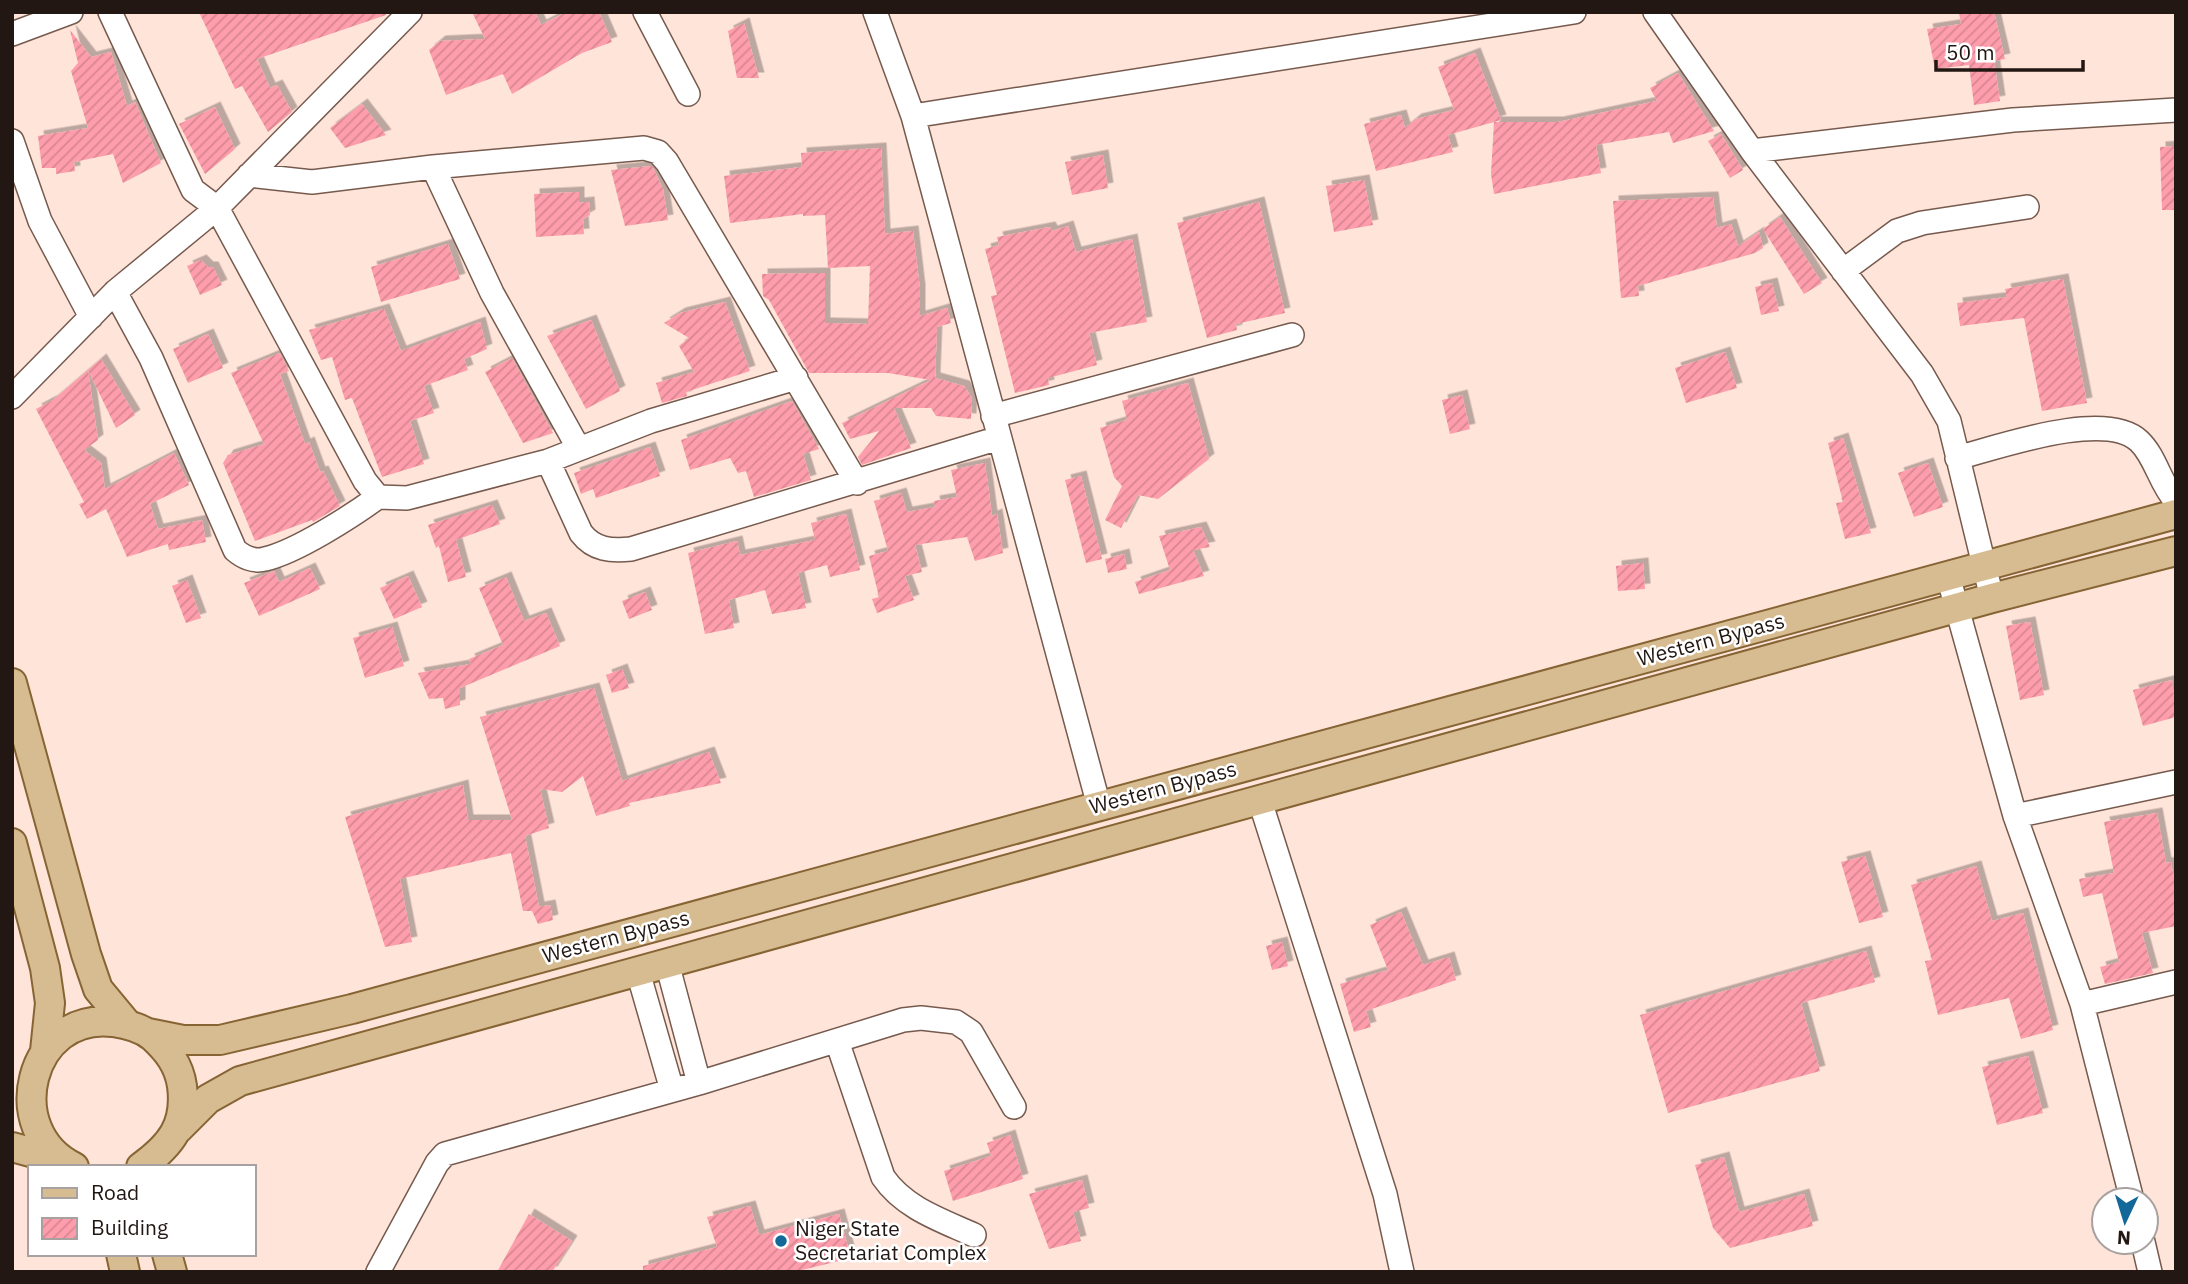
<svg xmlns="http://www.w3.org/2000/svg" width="2188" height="1284" viewBox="0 0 2188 1284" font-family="'IBM Plex Sans',sans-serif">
  <defs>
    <pattern id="building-hatch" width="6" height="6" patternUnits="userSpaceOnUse" patternTransform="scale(1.75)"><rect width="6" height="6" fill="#fe9dab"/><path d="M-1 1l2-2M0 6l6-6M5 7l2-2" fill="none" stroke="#d98692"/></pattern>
    <filter id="shadow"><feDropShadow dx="5.5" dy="-5.5" stdDeviation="0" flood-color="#0004"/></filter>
  </defs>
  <rect width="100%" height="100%" fill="#ffe4d9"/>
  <!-- building -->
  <path fill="url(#building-hatch)" filter="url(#shadow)" d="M199,12H385L386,15L257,59L270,88L277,85L292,112L268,132L242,86L235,89Z
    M472,12H535L541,25L566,12H599L612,42L582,53L512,94L503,74L446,95L429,50L440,41L485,39Z
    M1959,12H1994L2005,59L1994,61L2000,101L1974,105L1969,65L1935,69L1927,29L1961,24Z
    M744,23L759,78H737L728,31Z
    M70,30L91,57L111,52L127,106L135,102L161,163L123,183L113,154L74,162L75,171L56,174V168H42L38,136L88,128L71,71L78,63Z
    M1475,53L1501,120L1448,135L1453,152L1376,171L1364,124L1401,115L1405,128L1416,119L1454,110L1438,67Z
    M1678,73L1714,131L1673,143L1669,132L1596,145L1601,173L1494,194L1491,174L1494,122H1558L1657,101L1650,88Z
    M362,104L386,135L345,148L330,128Z
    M215,107L235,149L205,174L179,124Z
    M1721,134L1743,170L1730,178L1708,141Z
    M2176,146V210H2162L2160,147Z
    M881,148L885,234L913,231L920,290V316L947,308L951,323L937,327L935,378L964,386L972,398L971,419L936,416L931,408H894L911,448L862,465L858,457L879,431L850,439L842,423L931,380L888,373H809L769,300L763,296L762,274L825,273V323L868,324L870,266L828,268L825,215L803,216V214L730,223L724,176L802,167L801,153Z
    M1103,155L1108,188L1072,195L1065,162Z
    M652,166L663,189L668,220L625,226L611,170Z
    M1364,180L1373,225L1334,232L1326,186Z
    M579,192V203L589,202L590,215L583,219L584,234L536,237L534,194Z
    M1713,197L1717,228L1731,224L1738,246L1759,232L1763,248L1755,253L1638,286L1639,296L1621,298L1613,201Z
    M1259,202L1285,313L1236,324L1237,330L1207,338L1177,223Z
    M1780,217L1822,283L1804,294L1763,229Z
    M1068,226L1076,252L1132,239L1147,322L1089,333L1097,365L1048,378L1049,385L1015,393L991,296L997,295L985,249L999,245L997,237L1050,227L1052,231Z
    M448,244L460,279L381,302L371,267Z
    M201,260L208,267H213L222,285L200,295L187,266Z
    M2063,279L2087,403L2042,411L2024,318L1960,326L1957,303L2007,297L2005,289Z
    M1772,283L1779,311L1761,315L1755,287Z
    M725,302L750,371L686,392L687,396L662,403L656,383L694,372L679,346L689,338L664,323L680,313Z
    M384,309L401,351L480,322L487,349L464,359L468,370L424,386L434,413L410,421L424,464L382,477L352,398L345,400L332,357L321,360L309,330Z
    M591,320L620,391L586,409L547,336Z
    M208,334L223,368L188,383L173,349Z
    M1725,352L1737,388L1686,403L1675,368Z
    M280,353L289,371L280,374L305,444L309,442L320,472L323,471L340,506L313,522L312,520L255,541L223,463L228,455L264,444L231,373Z
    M512,358L553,433L523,443L485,372Z
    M101,359L135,415L116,428L88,370L98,440L84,450L101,463L105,489L174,453L189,485L150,504L158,529L202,520L206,542L169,550L168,544L127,557L106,509L87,519L79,504L84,502L36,409L53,400Z
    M1188,383L1209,459L1158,499L1138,495L1121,528L1105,520L1122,486L1114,477L1100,428L1127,420L1122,401Z
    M1462,395L1470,429L1450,434L1442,400Z
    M792,401L819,449L803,454L811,480L754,497L746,471L738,473L730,458L690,470L681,440Z
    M1843,438L1871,533L1845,539L1836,503L1843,502L1828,443Z
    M650,447L660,476L596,498L593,489L581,494L574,473Z
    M985,463L992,516L997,514L1003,553L975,561L967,537L915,545L922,572L905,576L914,600L877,613L872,599L879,597L869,556L888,551L874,501L901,493L907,512L935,507L934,501L957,497L951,470Z
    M1928,463L1943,507L1914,517L1898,473Z
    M1081,476L1102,559L1086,563L1065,480Z
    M492,505L500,524L456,540L466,577L448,582L439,546L436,548L428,525Z
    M846,514L860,570L830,577L827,565L798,573L806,608L772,614L765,590L729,600L734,628L705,634L688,553L737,541L740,555L815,540L811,523Z
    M1201,527L1210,547L1193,550L1204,576L1139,594L1135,582L1170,570L1159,536Z
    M1124,554L1127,569L1108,573L1105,559Z
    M1643,563L1645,589L1618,591L1616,566Z
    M310,568L320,589L259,616L244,583L274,571L279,582Z
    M408,576L422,607L394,619L380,588Z
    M506,577L524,621L546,613L560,646L460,688V705L445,709L443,698L429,699L418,673L471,664L469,659L503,645L479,588Z
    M187,580L201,618L186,623L172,586Z
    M645,592L652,610L629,619L622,601Z
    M2030,622L2044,695L2020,700L2006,626Z
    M392,627L404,666L365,678L353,638Z
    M622,669L629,688L612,693L606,675Z
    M2172,680L2176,717L2143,726L2133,690Z
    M594,688L622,781L709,752L721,783L629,803L630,806L596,816L583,776L562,792L540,789L549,828L525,836L539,907L550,905L553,920L538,924L532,911H523L511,853L400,879L412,942L385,947L345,817L463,785L468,820H512L480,717Z
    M2157,813L2166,863L2171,862L2174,879L2176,926L2142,933L2153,973L2105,984L2100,967L2119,962L2102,893L2083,897L2079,879L2114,873L2104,822Z
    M1865,856L1883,917L1859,923L1841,862Z
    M1976,866L1992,921L2023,913L2053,1030L2021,1039L2009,998L1938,1015L1925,961L1932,960L1911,885Z
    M1401,912L1423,965L1449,957L1456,980L1366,1011L1371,1027L1354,1032L1340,984L1388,970L1370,925Z
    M1282,942L1288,966L1272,970L1266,946Z
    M1866,951L1875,982L1801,1003L1820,1071L1668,1113L1640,1015Z
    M2028,1056L2043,1113L1997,1125L1982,1067Z
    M1010,1135L1023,1179L953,1201L944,1171L991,1156L987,1143Z
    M1724,1157L1739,1212L1804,1194L1813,1226L1730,1248L1713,1228L1695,1165Z
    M1082,1180L1089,1208L1073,1212L1081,1241L1049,1249L1029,1194Z
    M750,1206L759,1235L839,1214L851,1258L794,1272H643V1266L717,1247L707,1217Z
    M529,1214L572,1241L552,1272H497Z"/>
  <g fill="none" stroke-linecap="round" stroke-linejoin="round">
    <!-- minor casing -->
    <g stroke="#765a4e" stroke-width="26">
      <path id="minor" d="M110,12L193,190L217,208L365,481L378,497L407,498L548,461L651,421L796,378
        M645,12L688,94
        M875,12L913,116L1099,806
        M1655,12L1752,151L1922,374L1949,421L1992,598
        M12,34L71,12
        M913,116L1574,12
        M12,141L40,221L91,317
        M1752,151L2013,120L2176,110
        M433,167L492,293L579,449
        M249,175L312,182L433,167L644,148L658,152L667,162L857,483
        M1843,271L1897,231L1922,223L2027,207
        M115,292L151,358L235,550C243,557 254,562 265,559C296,552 352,516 378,497
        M12,397L115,292L217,208L410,12
        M993,416L1292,335
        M1957,458C1999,447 2105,409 2139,441C2156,457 2160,484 2176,501
        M548,461L581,533C594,550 611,551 631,549L999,438
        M1948,576L2015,816L2082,1004L2132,1200
        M1260,801L1385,1194L1402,1272
        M2015,816L2176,782
        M667,963L699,1083
        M638,972L672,1090
        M2082,1004L2176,982
        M837,1041L883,1177C904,1208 941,1220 974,1235
        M2143,1242L2150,1272
        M378,1272L437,1163L445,1154L699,1083L903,1020L921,1018L956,1022L971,1032L1014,1107"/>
    </g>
    <!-- major casing -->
    <g stroke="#866434" stroke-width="32">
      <path id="major" d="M12,683L86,954L98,989L127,1024
        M12,843L45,968L50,1003L45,1051
        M148,1033L183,1040H220L352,1009L2176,514
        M178,1129L208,1099L240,1081L1992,598L2176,551
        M12,1147L60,1160
        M74,1167C0,1131 29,1012 113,1022C127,1024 142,1028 153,1037C168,1051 179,1065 182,1086C187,1125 171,1145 141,1167
        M121,1254L125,1272
        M167,1254L172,1272"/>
    </g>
    <!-- minor -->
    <use href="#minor" stroke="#fff" stroke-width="23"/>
    <!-- major -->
    <use href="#major" stroke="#d7bb91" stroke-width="28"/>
  </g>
  <!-- markers -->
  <circle fill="#126999" stroke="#fff" stroke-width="2.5" cx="781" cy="1241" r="7"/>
  <g text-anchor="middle" stroke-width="5" stroke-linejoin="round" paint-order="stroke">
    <!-- street labels -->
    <g font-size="21" fill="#221712" stroke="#fff">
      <text transform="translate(1711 640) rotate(-15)" y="7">Western Bypass</text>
      <text transform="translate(1163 788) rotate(-15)" y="7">Western Bypass</text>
      <text transform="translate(616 937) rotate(-15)" y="7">Western Bypass</text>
    </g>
    <!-- poi labels -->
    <g font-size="21" fill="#221712" stroke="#fff" text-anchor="start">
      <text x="795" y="1236">Niger State<tspan x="795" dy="24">Secretariat Complex</tspan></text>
    </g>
  </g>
  <!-- border -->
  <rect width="2188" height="1284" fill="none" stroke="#221712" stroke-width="28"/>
  <!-- legend -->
  <rect x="28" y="1165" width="228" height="91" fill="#ffffff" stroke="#a7a2a0" stroke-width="2"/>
  <rect x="42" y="1188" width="35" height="10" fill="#d7bb91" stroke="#a7a2a0" stroke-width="2"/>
  <text x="91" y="1200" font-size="21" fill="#221712">Road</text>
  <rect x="42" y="1218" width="35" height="21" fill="url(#building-hatch)" stroke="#a7a2a0" stroke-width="2"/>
  <text x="91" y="1235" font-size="21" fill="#221712">Building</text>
  <!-- north arrow -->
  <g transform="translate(2125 1221) rotate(184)"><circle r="33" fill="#ffffff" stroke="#a7a2a0" stroke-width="2"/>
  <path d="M0-5L12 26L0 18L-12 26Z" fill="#126999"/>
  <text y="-10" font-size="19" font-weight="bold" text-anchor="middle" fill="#221712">N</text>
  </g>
  <!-- scale -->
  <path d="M1936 60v10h147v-10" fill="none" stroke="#221712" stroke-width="3.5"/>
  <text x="1946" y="60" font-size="21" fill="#221712" stroke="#ffffff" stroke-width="5" paint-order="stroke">50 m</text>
</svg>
